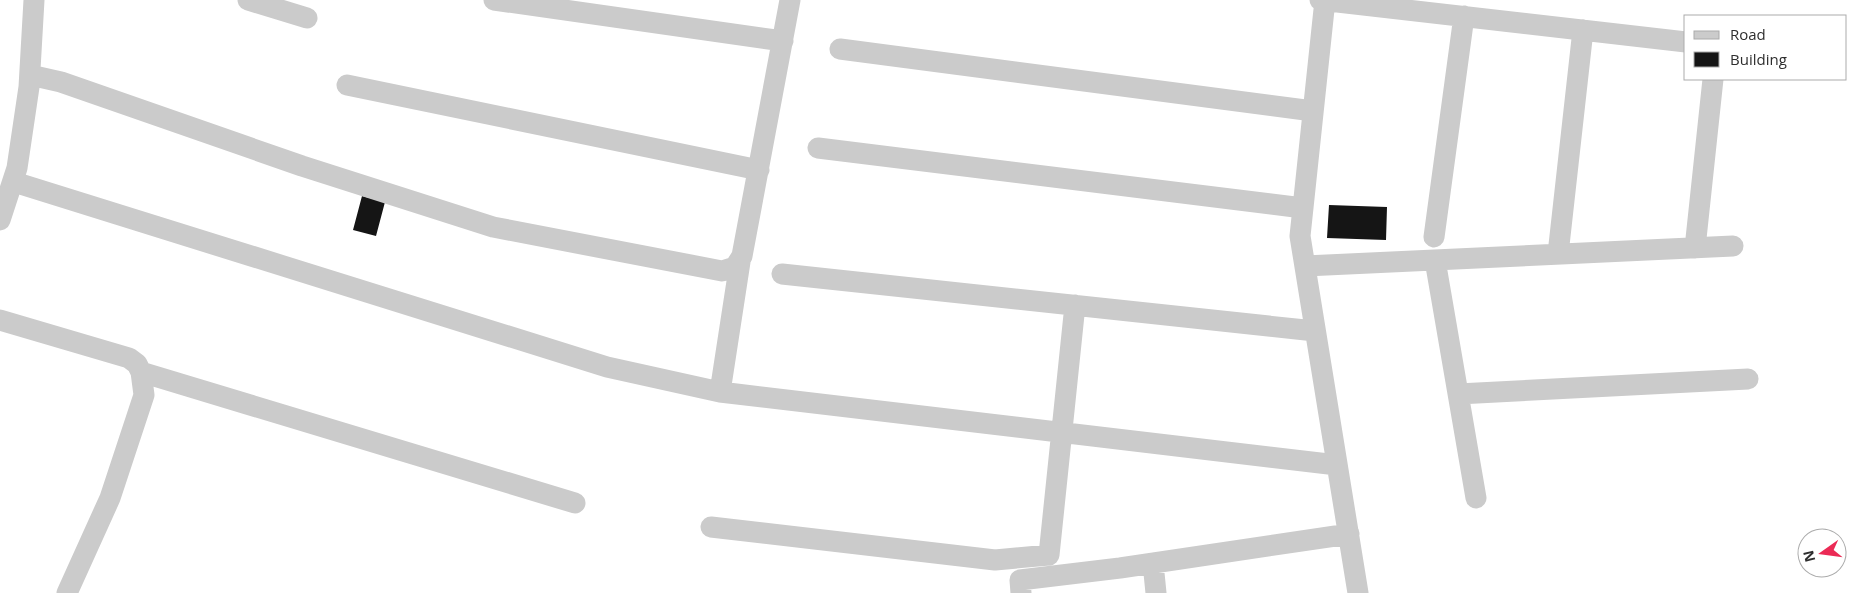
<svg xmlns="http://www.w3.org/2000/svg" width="1862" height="593" viewBox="0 0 1862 593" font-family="'Open Sans',sans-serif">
  <rect width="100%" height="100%" fill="#fff"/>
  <!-- building -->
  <path fill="#151515" d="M362,196L385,202L376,236L353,230Z
    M1329,205L1387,207L1386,240L1327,238Z"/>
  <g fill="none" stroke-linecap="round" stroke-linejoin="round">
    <!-- street -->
    <path stroke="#cbcbcb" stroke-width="21" d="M248,0L307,18
      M494,0L783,41
      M1320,0L1686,42
      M1325,0L1300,236L1358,593
      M840,49L1313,111
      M30,75L61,82L302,166L493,227L722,271L735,267L742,256L790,0
      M347,85L759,170
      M818,148L1303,208
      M14,182L607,367L720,392L1337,465
      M0,220L17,168L29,87L34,0
      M1434,237L1464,16
      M1695,248L1713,79
      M1558,254L1583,30
      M1435,260L1476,498
      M1305,266L1733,246
      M782,274L1315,331
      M0,320L129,358L137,364L141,372L144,395L110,498L67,593
      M141,372L575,503
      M720,392L740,262
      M1458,394L1748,379
      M711,527L995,560L1049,555L1075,305
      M1153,563L1156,593
      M1021,593L1020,580L1120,568L1349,534"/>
  </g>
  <!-- legend -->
  <rect x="1684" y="15" width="162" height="65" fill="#ffffff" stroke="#ababab"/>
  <rect x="1694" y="31" width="25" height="8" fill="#cbcbcb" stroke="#ababab"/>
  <text x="1730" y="40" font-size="15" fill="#2e2e2e">Road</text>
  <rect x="1694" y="52" width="25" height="15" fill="#151515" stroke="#ababab"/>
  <text x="1730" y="65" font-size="15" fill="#2e2e2e">Building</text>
  <!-- north arrow -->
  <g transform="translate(1822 553) rotate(256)"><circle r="24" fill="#ffffff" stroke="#ababab"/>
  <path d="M0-4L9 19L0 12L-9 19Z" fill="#eb2a55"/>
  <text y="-8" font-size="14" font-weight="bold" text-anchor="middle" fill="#2e2e2e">N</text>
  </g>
</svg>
